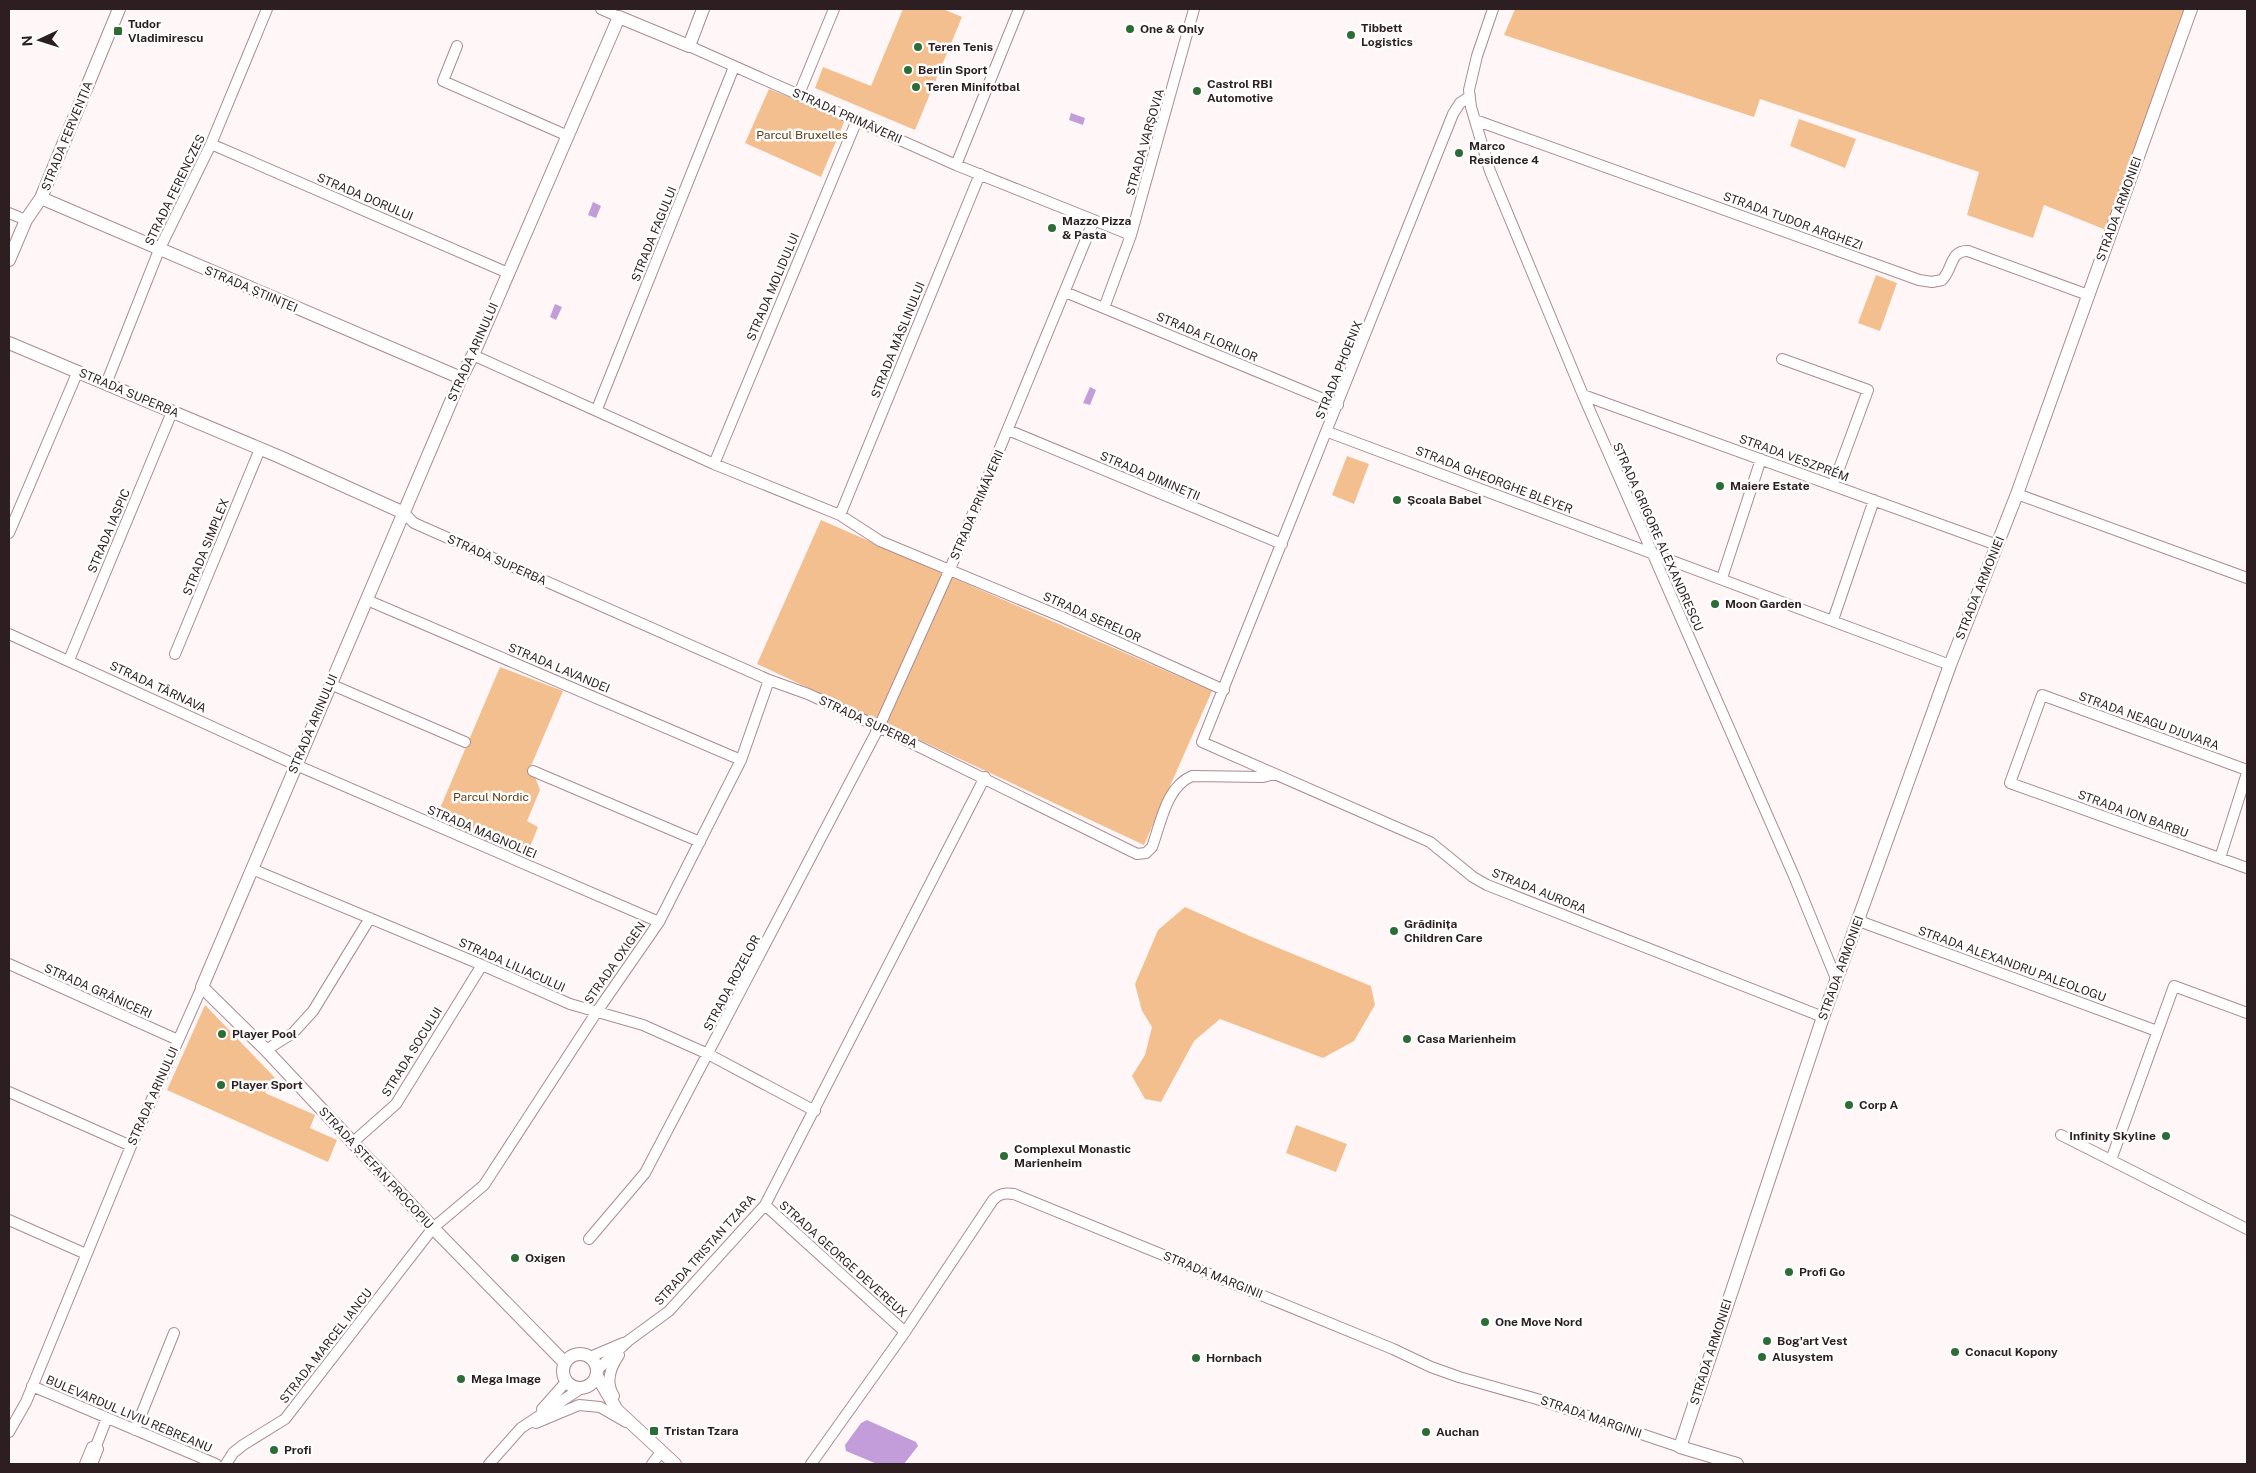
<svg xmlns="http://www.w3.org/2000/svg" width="2256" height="1473" viewBox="0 0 2256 1473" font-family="'Public Sans',sans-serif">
  <rect width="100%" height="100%" fill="#fef6f7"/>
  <!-- green -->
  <path fill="#f4bf8e" d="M903,9H943L962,17L915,130L815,88L823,67L871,86Z
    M1515,9H2191L2111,232L2044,205L2033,238L1967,215L1979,172L1760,99L1754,117L1504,35Z
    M769,89L845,120L821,177L745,143Z
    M1799,119L1856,139L1845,168L1790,146Z
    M1876,275L1897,283L1880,331L1858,323Z
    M1347,456L1369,464L1354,504L1332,495Z
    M821,520L1212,691L1144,845L757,664Z
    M500,667L563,691L528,773L535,777L540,790L527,821L538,827L526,857L435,820Z
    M1185,907L1252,937L1371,986L1375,1005L1354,1041L1323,1058L1220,1019L1194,1041L1161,1102L1145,1099L1132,1076L1145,1055L1152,1027L1142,1011L1135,984L1158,930Z
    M205,1005L278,1081L265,1093L315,1115L310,1128L337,1140L328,1162L167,1090Z
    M1296,1125L1347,1144L1336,1172L1286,1153Z"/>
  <!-- water -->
  <path fill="#c29dd9" d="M1071,113L1085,118L1083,125L1069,120Z
    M593,202L601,206L596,218L588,215Z
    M555,304L562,307L556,320L550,317Z
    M1090,387L1096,390L1090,405L1083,403Z
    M867,1420L916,1442L918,1446L904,1464H877L846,1451L845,1445L861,1423Z"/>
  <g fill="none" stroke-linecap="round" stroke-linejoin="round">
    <!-- minor casing -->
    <g stroke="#ad8b90" stroke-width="12">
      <path id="minor" d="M601,9L619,17
        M1493,9L1477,56L1469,90L1471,107L1490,171L1583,395L1794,876L1837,981
        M457,46L443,81L568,136
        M689,46L956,165L1131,235
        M799,94L834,9
        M1469,97L1460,103L1453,114L1202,742L1430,842L1473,877L1487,885L1823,1017
        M1475,120L1919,280L1932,282L1942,280C1953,269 1950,250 1968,251L2088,295
        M211,144L508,273
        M956,165L1019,9
        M9,213L26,220
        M1065,292L1338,405
        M1104,308L1131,235L1194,9
        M473,355L714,464L840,515L880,541L1060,616L1224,690
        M1782,359L1868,390L1833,485
        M106,384L159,250L211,144L267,9
        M1583,395L1997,545
        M597,409L734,67
        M1008,430L1282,544
        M1328,432L1950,665
        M714,464L857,120
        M2017,494L2247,578
        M404,513L414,523L769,680L808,694L879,727L1137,854L1146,853L1152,847C1161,823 1166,787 1192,776L1263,777L1274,774
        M840,515L980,174
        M9,533L78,371
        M1722,578L1761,459
        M367,600L741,760
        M1833,620L1874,500
        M9,634L296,765L659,922
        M175,654L260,449
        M69,660L172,412
        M330,684L465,742
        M2247,770L2042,695L2010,783L2247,868
        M533,771L700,842
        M2220,858L2247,773
        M252,869L482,965L570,1004L643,1025L708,1054L815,1111
        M1859,921L2157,1031
        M9,964L178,1040
        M266,1050L293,1033L313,1011L370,918
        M9,1092L131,1146
        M2061,1135L2247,1229
        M352,1143L396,1104L482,965
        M2111,1160L2174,986L2247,1013
        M765,1205L905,1332
        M9,1220L86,1254
        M589,1239L645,1173L879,727L950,569L1094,220
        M590,1357L623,1343
        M597,1370L628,1341L669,1311L765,1205L985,777
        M32,1386L216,1464
        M614,1396C605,1382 610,1368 619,1355
        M542,1409L566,1382
        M536,1423L579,1405L600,1407L626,1422
        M135,1430L174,1333
        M9,1432L26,1402L131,1146L202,987
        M85,1464L92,1447L96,1446
        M92,1464L98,1449L96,1446L107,1418
        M226,1464L233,1453L243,1445L285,1419L433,1228L484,1185L596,1013L659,922L741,760L769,680
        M489,1464L521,1428L580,1389
        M652,1464L661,1452
        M811,1464L905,1332L993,1200C1000,1193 1005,1193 1014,1194L1393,1349L1431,1367L1459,1377L1537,1399L1680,1447"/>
    </g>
    <!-- tertiary casing -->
    <g stroke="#ad8b90" stroke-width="14">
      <path id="tertiary" d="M41,198L461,378
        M9,260L26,220L41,198L119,9
        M9,343L280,457L404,513
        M563 1371a17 17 0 1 1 34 0a17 17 0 1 1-34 0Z
        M565,1363L433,1228L266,1050L202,987L461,378L473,355L619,17L689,46L703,9
        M597,1376L617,1410L675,1464
        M1737,1464L1680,1447L1823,1017L1950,665L2017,494L2191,9"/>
    </g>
    <!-- minor -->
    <use href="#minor" stroke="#fff" stroke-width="10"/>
    <!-- tertiary -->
    <use href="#tertiary" stroke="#fff" stroke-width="12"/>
  </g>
  <!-- markers -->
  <g fill="#2c6d37" stroke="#fff" stroke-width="2">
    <circle cx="1130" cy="29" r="5"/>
    <rect x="113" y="26" width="10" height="10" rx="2.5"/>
    <circle cx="1351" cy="35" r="5"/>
    <circle cx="918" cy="47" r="5"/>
    <circle cx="908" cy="70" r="5"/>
    <circle cx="916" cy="87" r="5"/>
    <circle cx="1197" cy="91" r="5"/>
    <circle cx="1459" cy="153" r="5"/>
    <circle cx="1052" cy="228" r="5"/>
    <circle cx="1720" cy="486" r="5"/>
    <circle cx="1397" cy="500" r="5"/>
    <circle cx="1715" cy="604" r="5"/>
    <circle cx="1394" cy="931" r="5"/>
    <circle cx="222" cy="1034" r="5"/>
    <circle cx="1407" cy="1039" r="5"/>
    <circle cx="221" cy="1085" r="5"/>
    <circle cx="1849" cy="1105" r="5"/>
    <circle cx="2166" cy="1136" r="5"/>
    <circle cx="1004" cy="1156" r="5"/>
    <circle cx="515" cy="1258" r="5"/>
    <circle cx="1789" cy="1272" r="5"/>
    <circle cx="1485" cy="1322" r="5"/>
    <circle cx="1767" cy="1341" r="5"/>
    <circle cx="1955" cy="1352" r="5"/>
    <circle cx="1762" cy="1357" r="5"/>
    <circle cx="1196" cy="1358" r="5"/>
    <circle cx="461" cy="1379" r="5"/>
    <rect x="649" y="1426" width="10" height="10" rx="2.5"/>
    <circle cx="1426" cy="1432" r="5"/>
    <circle cx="274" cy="1450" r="5"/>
  </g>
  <g text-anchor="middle" stroke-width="5" stroke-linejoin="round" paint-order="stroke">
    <!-- poi labels -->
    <g font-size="12" font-weight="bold" fill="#2d1f21" stroke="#fff" text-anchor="start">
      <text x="128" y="28">Tudor<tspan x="128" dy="14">Vladimirescu</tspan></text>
      <text x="1361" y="32">Tibbett<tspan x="1361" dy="14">Logistics</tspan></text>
      <text x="1140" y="33">One &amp; Only</text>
      <text x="928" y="51">Teren Tenis</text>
      <text x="918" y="74">Berlin Sport</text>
      <text x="1207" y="88">Castrol RBI<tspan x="1207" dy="14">Automotive</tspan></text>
      <text x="926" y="91">Teren Minifotbal</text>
      <text x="1469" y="150">Marco<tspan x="1469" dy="14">Residence 4</tspan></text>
      <text x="1062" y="225">Mazzo Pizza<tspan x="1062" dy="14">&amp; Pasta</tspan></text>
      <text x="1730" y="490">Maiere Estate</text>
      <text x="1407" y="504">Școala Babel</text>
      <text x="1725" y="608">Moon Garden</text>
      <text x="1404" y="928">Grădinița<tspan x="1404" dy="14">Children Care</tspan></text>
      <text x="232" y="1038">Player Pool</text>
      <text x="1417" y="1043">Casa Marienheim</text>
      <text x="231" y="1089">Player Sport</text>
      <text x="1859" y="1109">Corp A</text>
      <text x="2156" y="1140" text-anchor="end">Infinity Skyline</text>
      <text x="1014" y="1153">Complexul Monastic<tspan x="1014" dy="14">Marienheim</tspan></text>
      <text x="525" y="1262">Oxigen</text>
      <text x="1799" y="1276">Profi Go</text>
      <text x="1495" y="1326">One Move Nord</text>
      <text x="1777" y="1345">Bog'art Vest</text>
      <text x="1965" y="1356">Conacul Kopony</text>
      <text x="1772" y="1361">Alusystem</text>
      <text x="1206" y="1362">Hornbach</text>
      <text x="471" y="1383">Mega Image</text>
      <text x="664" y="1435">Tristan Tzara</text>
      <text x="1436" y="1436">Auchan</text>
      <text x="284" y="1454">Profi</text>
    </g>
    <!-- street labels -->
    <g font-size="12" fill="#2d1f21" stroke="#fff">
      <text transform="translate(847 116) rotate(24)" y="4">STRADA PRIMĂVERII</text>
      <text transform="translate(67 136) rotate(-68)" y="4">STRADA FERVENȚIA</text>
      <text transform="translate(1145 142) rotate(-74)" y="4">STRADA VARȘOVIA</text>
      <text transform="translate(175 190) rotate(-64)" y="4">STRADA FERENCZES</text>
      <text transform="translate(365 197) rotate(23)" y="4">STRADA DORULUI</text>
      <text transform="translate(2119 209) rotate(-70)" y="4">STRADA ARMONIEI</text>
      <text transform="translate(1793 221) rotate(20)" y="4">STRADA TUDOR ARGHEZI</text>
      <text transform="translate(654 234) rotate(-68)" y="4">STRADA FAGULUI</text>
      <text transform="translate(773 287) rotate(-67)" y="4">STRADA MOLIDULUI</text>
      <text transform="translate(251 289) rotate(23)" y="4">STRADA ȘTIINȚEI</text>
      <text transform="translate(1207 337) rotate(23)" y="4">STRADA FLORILOR</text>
      <text transform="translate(898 340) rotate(-68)" y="4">STRADA MĂSLINULUI</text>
      <text transform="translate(473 352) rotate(-66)" y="4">STRADA ARINULUI</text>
      <text transform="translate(1339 370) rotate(-68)" y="4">STRADA PHOENIX</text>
      <text transform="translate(129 393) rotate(23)" y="4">STRADA SUPERBA</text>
      <text transform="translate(1794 458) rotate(20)" y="4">STRADA VESZPRÉM</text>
      <text transform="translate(1150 476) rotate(23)" y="4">STRADA DIMINEȚII</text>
      <text transform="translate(1494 480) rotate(21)" y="4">STRADA GHEORGHE BLEYER</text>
      <text transform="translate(977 505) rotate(-67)" y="4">STRADA PRIMĂVERII</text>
      <text transform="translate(109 531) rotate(-67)" y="4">STRADA IASPIC</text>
      <text transform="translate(1658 537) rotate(66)" y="4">STRADA GRIGORE ALEXANDRESCU</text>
      <text transform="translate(206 547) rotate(-68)" y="4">STRADA SIMPLEX</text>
      <text transform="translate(497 560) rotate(24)" y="4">STRADA SUPERBA</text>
      <text transform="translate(1980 588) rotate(-68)" y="4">STRADA ARMONIEI</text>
      <text transform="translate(1092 617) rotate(24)" y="4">STRADA SERELOR</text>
      <text transform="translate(559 668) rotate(23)" y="4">STRADA LAVANDEI</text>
      <text transform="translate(158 687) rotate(25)" y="4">STRADA TÂRNAVA</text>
      <text transform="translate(2149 721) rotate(20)" y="4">STRADA NEAGU DJUVARA</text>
      <text transform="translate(868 722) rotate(25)" y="4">STRADA SUPERBA</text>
      <text transform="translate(313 724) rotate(-67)" y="4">STRADA ARINULUI</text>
      <text transform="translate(2133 814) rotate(20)" y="4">STRADA ION BARBU</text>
      <text transform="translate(482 832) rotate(23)" y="4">STRADA MAGNOLIEI</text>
      <text transform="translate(1539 891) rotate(22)" y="4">STRADA AURORA</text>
      <text transform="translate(615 963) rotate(-55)" y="4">STRADA OXIGEN</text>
      <text transform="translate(2012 964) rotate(20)" y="4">STRADA ALEXANDRU PALEOLOGU</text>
      <text transform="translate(512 965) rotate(24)" y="4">STRADA LILIACULUI</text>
      <text transform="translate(1841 968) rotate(-70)" y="4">STRADA ARMONIEI</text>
      <text transform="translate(732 983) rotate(-62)" y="4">STRADA ROZELOR</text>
      <text transform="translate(98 991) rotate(24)" y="4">STRADA GRĂNICERI</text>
      <text transform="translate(412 1052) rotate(-58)" y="4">STRADA SOCULUI</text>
      <text transform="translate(153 1096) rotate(-66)" y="4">STRADA ARINULUI</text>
      <text transform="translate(376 1168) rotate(47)" y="4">STRADA ȘTEFAN PROCOPIU</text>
      <text transform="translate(705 1250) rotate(-48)" y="4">STRADA TRISTAN TZARA</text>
      <text transform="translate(843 1259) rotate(42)" y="4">STRADA GEORGE DEVEREUX</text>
      <text transform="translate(1213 1275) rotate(22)" y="4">STRADA MARGINII</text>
      <text transform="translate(326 1346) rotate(-52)" y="4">STRADA MARCEL IANCU</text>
      <text transform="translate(1711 1352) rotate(-72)" y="4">STRADA ARMONIEI</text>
      <text transform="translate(129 1414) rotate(23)" y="4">BULEVARDUL LIVIU REBREANU</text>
      <text transform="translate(1591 1417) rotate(19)" y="4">STRADA MARGINII</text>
    </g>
    <!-- park labels -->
    <g font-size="12" fill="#603b14" stroke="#fff">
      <text x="802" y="139">Parcul Bruxelles</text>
      <text x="491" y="801">Parcul Nordic</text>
    </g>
  </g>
  <!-- border -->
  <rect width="2256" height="1473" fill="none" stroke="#2d1f21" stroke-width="20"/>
  <!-- north arrow -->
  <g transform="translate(40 40) rotate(266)" stroke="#ffffff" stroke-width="4" paint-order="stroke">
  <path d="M0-4L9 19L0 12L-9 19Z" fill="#2d1f21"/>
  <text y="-8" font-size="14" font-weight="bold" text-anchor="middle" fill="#2d1f21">N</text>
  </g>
</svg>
